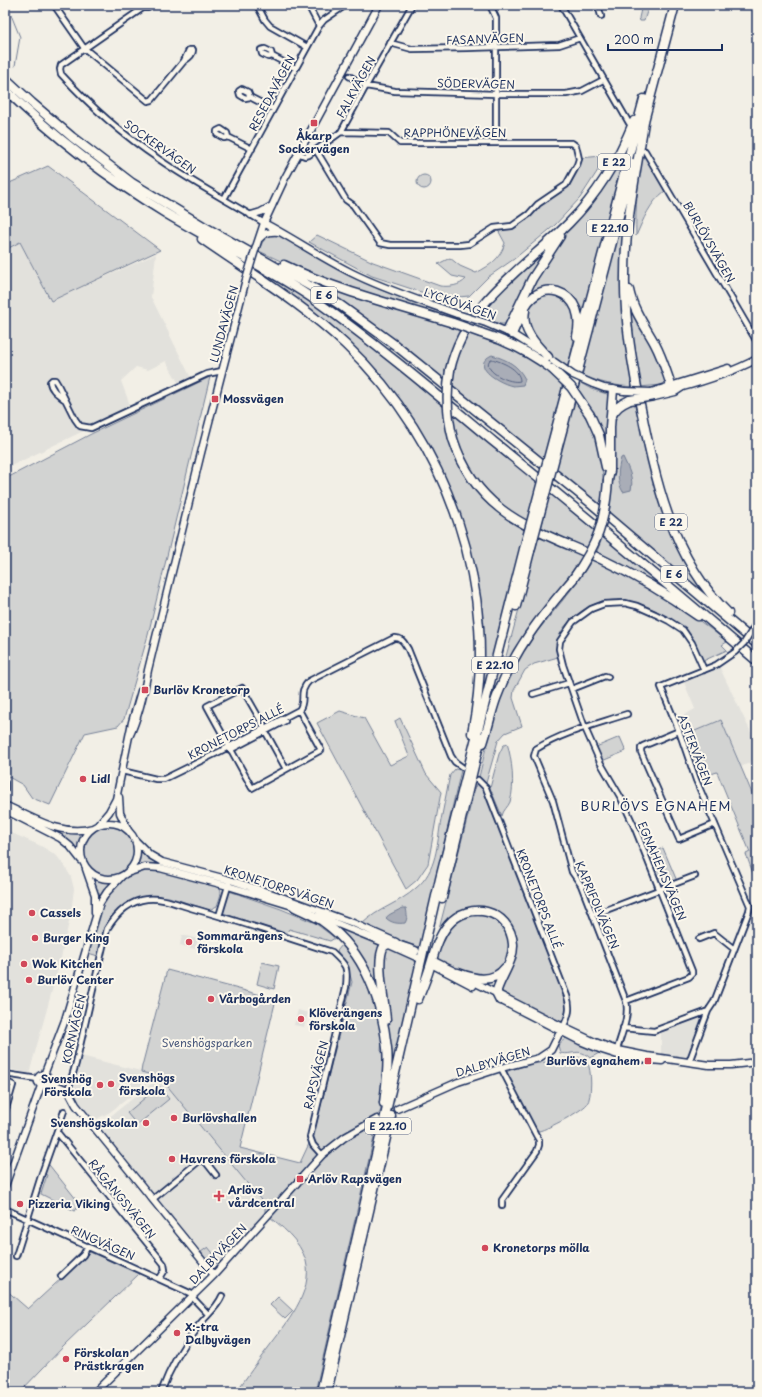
<svg xmlns="http://www.w3.org/2000/svg" width="762" height="1397" viewBox="0 0 762 1397" font-family="'Playpen Sans',sans-serif">
  <rect width="100%" height="100%" fill="#f2efe6"/>
  <filter id="ink" filterUnits="userSpaceOnUse"><feTurbulence type="fractalNoise" baseFrequency=".025" numOctaves="2"/><feDisplacementMap in="SourceGraphic" scale="8" xChannelSelector="R" yChannelSelector="G"/><feConvolveMatrix kernelMatrix="1 2 1 2 8 2 1 2 1" color-interpolation-filters="sRGB"/></filter>
  <g filter="url(#ink)">
    <!-- built -->
    <path fill="#e2e1dc" d="M20,242L51,301L156,254L151,297L191,378L179,384L166,361L148,370L136,367L121,381L131,408L13,465L5,470V250Z
      M719,666L757,745V759L741,767L721,720L683,736L679,718L695,709L683,680Z
      M5,830L41,846L56,855L64,865L71,877L74,889L71,913L61,958L29,1074L5,1068Z
      M182,935L198,939L195,949L180,945Z
      M298,1010L308,1013L304,1027L294,1025Z
      M701,1016L703,1020L687,1058L661,1056V1033Z
      M81,1056L152,1074L157,1076L110,1112L97,1119H93L79,1102L74,1089L75,1078Z
      M160,1077L265,1205V1213L220,1262L215,1264L209,1262L98,1126Z"/>
    <!-- green -->
    <path fill="#d2d3d2" stroke="#768198" d="M642,5H649L644,21H640L639,18Z
      M630,134L583,314L581,316L556,288L524,306L527,294L556,245L581,213Z
      M642,154L645,156L665,191C650,202 643,220 636,236C635,207 638,182 642,154Z
      M602,156V164L580,198L555,225L514,259L488,277L469,296L448,298L421,292L372,276L309,242L317,235L373,262L440,286C449,287 460,286 466,279L452,276L438,264L450,258L460,266L476,273C491,265 500,259 505,243L498,230L514,227L533,213L538,206L567,186L580,158Z
      M48,166L160,250L51,301L20,242L5,250V185Z
      M417 182a7 7 0 1 1 14 0a7 7 0 1 1-14 0Z
      M629,191L623,269L635,387C615,386 599,383 581,374Z
      M274,234L281,236C307,251 333,269 361,281C395,297 431,308 465,320L464,323L328,280L298,269L259,251C262,242 264,237 274,234Z
      M558,235L506,324H500L478,315L490,301Z
      M223,251C250,266 277,281 303,297C352,330 397,368 443,405L448,433L454,452L462,468L525,529L478,717L484,642L480,606L473,559L458,510L441,470L418,428L400,401L370,365Z
      M300,276L461,329C453,346 447,362 445,380L408,349L357,312Z
      M549,293L564,297L574,311L576,330L568,367C555,358 531,343 528,327C527,320 528,313 528,307L540,295Z
      M628,294L652,344L667,381L666,383L662,385L639,387L632,336Z
      M467,332C503,344 536,358 563,384L544,460L452,386C454,364 458,352 467,332Z
      M210,377L148,635L124,719L118,726L85,733L50,805L32,798L23,785L5,775V479L91,434Z
      M579,382L591,389L610,395L607,452C598,427 594,411 576,390Z
      M574,399C597,430 608,469 601,507L556,471Z
      M637,401L669,523L718,605L609,515L612,478V423L619,409Z
      M452,413L538,481L528,523C517,516 505,509 495,500C473,480 453,443 452,413Z
      M550,492L596,530L587,550L541,529Z
      M539,536L584,555L553,597L509,662L506,663L505,660Z
      M603,536L680,600L596,554Z
      M592,560C641,582 686,608 727,642L722,645L727,650L703,661C698,649 694,638 685,629C680,624 673,621 667,617C635,597 601,591 572,619C559,631 556,640 558,657L534,664L525,670L514,690L513,698L522,726L505,733L498,741L486,783L481,781L479,777C489,736 497,690 521,654C543,621 572,593 592,560Z
      M340,711L364,718L390,765L409,756L395,721L400,718L426,774L441,792L428,864L417,880L406,889L317,723Z
      M721,720L757,805L756,882L746,854L750,852L717,772L699,778L683,736Z
      M620,737L626,751L602,761L596,747Z
      M507,743C512,759 515,786 510,802C508,807 503,810 502,816L490,788L499,754L503,746Z
      M455,769L461,770L433,890L421,949L362,924C378,908 400,903 416,888C437,871 437,844 441,820C444,805 447,790 450,775Z
      M478,783L485,790L567,1000V1012L562,1023H560L500,993L514,955L501,917L465,910L435,945L476,784Z
      M84 851a25 25 0 1 1 50 0a25 25 0 1 1-50 0Z
      M54,829L84,831L79,841L78,852L65,839L53,831Z
      M663,848L677,881L665,886L660,885L649,857L651,853Z
      M141,849L145,854L222,881L191,873L136,868L140,860Z
      M152,869L218,885C224,891 219,899 217,906L209,910L169,897L156,896L150,897L126,905L103,934L98,956L88,953L103,901L118,883L136,872Z
      M89,875C97,880 106,883 116,881L97,911Z
      M229,891L281,909L315,923L335,938L330,941L289,929L286,934L223,913Z
      M477,912L497,919L510,938L509,957L501,969L487,977L461,971L436,958L440,944L455,921Z
      M328,921L382,944L383,1014C377,995 372,972 361,955C352,942 339,932 328,921Z
      M342,945H345L366,978L374,1001L382,1037L381,1051L385,1054L382,1097L379,1103L381,1110L379,1114L377,1115L373,1136L374,1137L315,1392H236C247,1377 257,1362 268,1348C285,1325 314,1292 306,1261C300,1240 281,1226 265,1213V1205L160,1077L141,1072L142,1066L167,970L276,999L240,1148L300,1163L314,1133L352,982L347,964L337,951Z
      M387,947L417,961L389,1083L388,1022L381,961Z
      M262,962L279,966L274,989L257,984Z
      M566,1038H569L601,1052L590,1058C579,1047 572,1056 560,1053L558,1045Z
      M576,1057C581,1058 584,1058 587,1062C592,1069 592,1097 587,1104C582,1111 548,1129 539,1131L536,1129L532,1123L508,1075L507,1072L510,1070L533,1064Z
      M159,1086L169,1099L137,1125L127,1113Z
      M46,1161L80,1204L75,1211L41,1194L47,1175L42,1173Z
      M208,1247L220,1262C210,1267 206,1259 201,1252Z
      M90,1252L139,1274L64,1346L20,1392H5V1289L28,1309Z
      M278,1297L293,1311L285,1319L270,1305Z"/>
    <!-- water -->
    <path fill="#a9adb7" stroke="#707b93" d="M492,355C507,360 517,364 525,379L523,385C520,385 516,386 513,386C501,384 468,366 492,355Z
      M623,457C628,468 634,478 631,490L623,492C616,480 618,470 621,458Z
      M402,908H406C407,913 408,918 405,923C398,924 391,923 386,918C388,914 398,911 402,908Z"/>
    <g fill="none" stroke-linecap="round" stroke-linejoin="round">
      <!-- shore -->
      <path stroke="#546182" stroke-width="1" d="M492,359C502,362 520,369 520,381C511,384 483,372 489,361Z"/>
      <!-- stream -->
      <path stroke="#707b93" stroke-width="1" d="M7,5L20,37L15,66
        M5,125L7,112"/>
      <!-- street casing -->
      <g stroke="#1b2f5e" stroke-width="8">
        <path id="street" d="M54,5L84,48L148,101L152,100L184,61C189,58 193,55 193,50H189L184,61
          M145,5L143,8L61,65L60,69L61,74C90,106 123,135 160,160C193,183 230,202 264,223
          M257,5L265,20L270,26L307,47
          M308,5L319,26
          M490,5L496,18V128
          M561,5L629,123
          M598,5L601,16
          M143,8H148L152,5
          M390,43L412,49L467,48L559,45L580,38
          M272,56L268,57L262,54L261,50L265,49L271,52L272,56L295,68
          M349,76L366,86L395,91L496,94H566L582,91L603,80
          M250,97L245,98L240,95L239,91L242,89L248,92L250,97L273,109
          M228,137L224,138L217,134V131L221,129L227,133L228,137L252,149
          M316,150L346,200L353,205L380,243L390,245H460L469,244L494,228L512,226L529,214L538,204L566,185L577,165L579,159L576,146L572,143H400L389,133L341,132
          M645,151L757,342
          M298,153L305,156L309,155L341,132L366,86L412,5
          M224,199L319,26L324,20L346,5
          M64,399C58,394 51,390 50,382L52,380H55L58,385L75,419L80,426L91,428L207,374L222,371
          M754,627L757,623
          M572,689L605,676L608,677
          M533,694L569,683
          M265,728L242,688L207,706L252,788L321,750L299,710
          M264,729L286,769
          M679,731L643,746L641,748V752L679,839L715,824
          M230,750L285,721
          M122,771L156,779H164L219,752L299,710C307,700 297,693 309,681L394,638C402,637 404,643 408,649L451,756L455,762L462,767
          M478,780L486,788L567,996C571,1008 569,1016 563,1027
          M5,783V789
          M593,915L695,876
          M219,916L229,883
          M699,939L714,933L734,949
          M626,1001L689,977L692,974V971L634,826L621,798L600,762L585,728L563,665L559,649L560,641L573,622L591,609L604,604L625,603L637,606L655,614L669,621L683,630L692,643L704,670
          M623,1028L654,1031L708,1011L714,1002L749,911L750,906L696,780L679,731L661,687L716,665L735,652
          M616,1053C620,1037 630,1017 626,1001L581,885L572,872L553,801L534,756L536,749C563,732 597,724 627,714
          M689,1062L708,1011
          M501,1068L536,1135L539,1140V1145L537,1151L502,1200V1205
          M5,1074L38,1079
          M5,1081L13,1085L5,1112
          M68,1090L76,1063L107,929C116,914 129,901 147,899C161,897 177,904 191,908C239,921 285,937 332,952C347,966 348,967 346,987L310,1137L313,1145L322,1155
          M57,1132L164,1264L165,1270L160,1278
          M153,1199L199,1161H205L216,1175
          M5,1209L194,1295
          M16,1256L42,1173L64,1111
          M61,1276L83,1255L88,1246
          M192,1297L208,1314
          M161,1392C170,1368 183,1345 199,1325C207,1315 217,1308 222,1296"/>
      </g>
      <!-- secondary casing -->
      <g stroke="#1b2f5e" stroke-width="9">
        <path id="secondary" d="M251,215L261,212L272,206
          M264,223C294,239 322,258 352,273C386,290 422,301 457,314
          M260,238C265,232 271,231 279,232
          M256,247L264,223L285,178L379,5
          M486,323L512,334L539,351
          M593,384L604,388L624,391
          M679,388C705,381 733,372 757,359
          M651,392L728,368
          M129,737C139,716 144,693 148,670L201,453L245,283
          M119,797L120,813L128,830
          M5,805C33,818 62,837 93,828
          M5,810L60,838L70,846L81,860
          M81 851a28 28 0 1 1 56 0a28 28 0 1 1-56 0Z
          M98,825L109,812L116,799L132,722L141,691
          M134,839L150,855L162,862L230,880L276,895L353,923L396,942
          M86,869L95,895V913
          M127,873L145,867L160,868L228,886L299,908
          M318,916L387,944L418,958
          M434,961L460,974
          M433,965L473,986
          M468,979L563,1027L595,1042L617,1050L647,1056L709,1065H731L757,1062
          M502,1001L580,1041L602,1050L627,1058L662,1061
          M37.5 1080a5.5 5.5 0 1 1 11 0a5.5 5.5 0 1 1-11 0Z
          M44,1075L65,1020L100,903L107,892L122,876
          M48,1082L68,1090L76,1105L214,1275
          M397,1109L458,1082L501,1068L539,1058L551,1050L562,1028
          M5,1186L41,1086
          M95,1392L214,1275L322,1155L345,1137L377,1119"/>
      </g>
      <!-- highway casing -->
      <g stroke="#1b2f5e" stroke-width="11">
        <path id="highway" d="M5,78L32,103L72,137L132,183L203,226L317,290L340,305L395,345L592,504L757,644
          M5,89C53,136 109,179 167,214C216,243 268,268 315,300C377,344 435,393 494,442C583,514 671,587 757,661
          M645,116C637,168 625,221 625,275C624,318 632,361 640,404C655,478 671,558 728,613
          M644,121L675,5
          M202,239C251,273 303,304 346,345C449,442 501,593 472,733
          M284,265C337,291 396,305 453,323
          M629,290C633,310 645,326 655,344C662,357 666,371 671,385L668,390
          M525,311C521,329 536,345 548,357
          M507,331L532,279L560,236
          M481,333C507,341 531,353 552,369
          M512,334C518,322 523,305 533,297C548,284 569,292 576,309C579,317 579,327 577,336
          M450,370C465,303 523,269 569,223C597,195 619,158 634,121
          M654,396L675,391L681,387
          M590,415L599,435L606,467
          M611,417C615,408 621,404 630,400
          M556,429L644,99
          M562,431L633,163
          M453,439C478,516 535,529 601,559C635,575 667,594 698,616
          M608,480L610,471V427L613,390
          M516,606L530,551
          M483,743C488,728 491,713 496,699C513,651 541,616 573,579
          M442,898L481,737
          M295,907C305,912 316,916 325,923C365,952 382,1001 387,1048C389,1066 386,1086 384,1103
          M458,973C474,979 493,984 505,968
          M418,999C422,989 426,980 429,970C434,955 437,938 448,925C469,900 510,909 513,944C514,960 502,975 497,990V994L500,1000
          M386,1020C385,1002 375,961 384,946L391,943L415,951
          M321,1392L440,879L524,549
          M327,1392L391,1116"/>
      </g>
      <!-- street -->
      <use href="#street" stroke="#fbf7ec" stroke-width="4.5"/>
      <!-- secondary -->
      <use href="#secondary" stroke="#fbf7ec" stroke-width="6"/>
      <!-- highway -->
      <use href="#highway" stroke="#fbf7ec" stroke-width="8"/>
      <!-- street-bridge casing -->
      <g stroke="#1b2f5e" stroke-width="8" stroke-linecap="butt">
        <path id="street-bridge" d="M735,652L744,643L754,627"/>
      </g>
      <!-- secondary-bridge casing -->
      <g stroke="#1b2f5e" stroke-width="9" stroke-linecap="butt">
        <path id="secondary-bridge" d="M245,283L256,247
          M457,314L486,323
          M553,361L573,375L593,384
          M624,391L651,392"/>
      </g>
      <!-- highway-bridge casing -->
      <g stroke="#1b2f5e" stroke-width="11" stroke-linecap="butt">
        <path id="highway-bridge" d="M453,323L481,333
          M552,369L571,387L590,415
          M450,370C446,393 447,416 453,439
          M630,400L654,396
          M524,549L556,429
          M530,551L562,431
          M573,579C598,544 605,522 608,480"/>
      </g>
      <!-- street-bridge -->
      <use href="#street-bridge" stroke="#fbf7ec" stroke-width="4.5"/>
      <!-- secondary-bridge -->
      <use href="#secondary-bridge" stroke="#fbf7ec" stroke-width="6"/>
      <!-- highway-bridge -->
      <use href="#highway-bridge" stroke="#fbf7ec" stroke-width="8"/>
    </g>
  </g>
  <!-- markers -->
  <g fill="#d1495b" stroke="#fbf7ec" stroke-width="1.5">
    <rect x="310" y="119" width="8" height="8" rx="2"/>
    <rect x="211" y="395" width="8" height="8" rx="2"/>
    <rect x="141" y="686" width="8" height="8" rx="2"/>
    <circle cx="83" cy="779" r="4"/>
    <circle cx="32" cy="913" r="4"/>
    <circle cx="35" cy="938" r="4"/>
    <circle cx="189" cy="942" r="4"/>
    <circle cx="24" cy="964" r="4"/>
    <circle cx="29" cy="980" r="4"/>
    <circle cx="211" cy="999" r="4"/>
    <circle cx="301" cy="1019" r="4"/>
    <rect x="644" y="1057" width="8" height="8" rx="2"/>
    <circle cx="111" cy="1084" r="4"/>
    <circle cx="100" cy="1085" r="4"/>
    <circle cx="174" cy="1118" r="4"/>
    <circle cx="146" cy="1123" r="4"/>
    <circle cx="172" cy="1159" r="4"/>
    <rect x="296" y="1175" width="8" height="8" rx="2"/>
    <path d="M217 1190h4v4h4v4h-4v4h-4v-4h-4v-4h4z"/>
    <circle cx="20" cy="1204" r="4"/>
    <circle cx="485" cy="1248" r="4"/>
    <circle cx="177" cy="1333" r="4"/>
    <circle cx="66" cy="1359" r="4"/>
  </g>
  <g text-anchor="middle" stroke-width="4" stroke-linejoin="round" paint-order="stroke">
    <!-- shield labels -->
    <g fill="#fbf7ec" stroke="#5e6b89" stroke-width="1">
      <rect x="598" y="154" width="32" height="16" rx="3"/>
      <rect x="587" y="220" width="46" height="16" rx="3"/>
      <rect x="311" y="287" width="26" height="16" rx="3"/>
      <rect x="655" y="514" width="32" height="16" rx="3"/>
      <rect x="661" y="566" width="26" height="16" rx="3"/>
      <rect x="472" y="657" width="46" height="16" rx="3"/>
      <rect x="365" y="1118" width="46" height="16" rx="3"/>
    </g>
    <g font-size="10" font-weight="bold" fill="#1b2f5e">
      <text x="614" y="166">E 22</text>
      <text x="610" y="232">E 22.10</text>
      <text x="324" y="299">E 6</text>
      <text x="671" y="526">E 22</text>
      <text x="674" y="578">E 6</text>
      <text x="495" y="669">E 22.10</text>
      <text x="388" y="1130">E 22.10</text>
    </g>
    <!-- street labels -->
    <g font-size="11" fill="#1b2f5e" stroke="#fbf7ec">
      <text transform="translate(485 39) rotate(-2)" y="4">FASANVÄGEN</text>
      <text transform="translate(476 84) rotate(1)" y="4">SÖDERVÄGEN</text>
      <text transform="translate(356 87) rotate(-61)" y="4">FALKVÄGEN</text>
      <text transform="translate(272 93) rotate(-62)" y="4">RESEDAVÄGEN</text>
      <text x="455" y="137">RAPPHÖNEVÄGEN</text>
      <text transform="translate(160 147) rotate(35)" y="4">SOCKERVÄGEN</text>
      <text transform="translate(709 242) rotate(60)" y="4">BURLÖVSVÄGEN</text>
      <text transform="translate(460 304) rotate(19)" y="4">LYCKÖVÄGEN</text>
      <text transform="translate(224 324) rotate(-75)" y="4">LUNDAVÄGEN</text>
      <text transform="translate(236 732) rotate(-27)" y="4">KRONETORPS ALLÉ</text>
      <text transform="translate(695 750) rotate(69)" y="4">ASTERVÄGEN</text>
      <text transform="translate(662 871) rotate(67)" y="4">EGNAHEMSVÄGEN</text>
      <text transform="translate(279 887) rotate(18)" y="4">KRONETORPSVÄGEN</text>
      <text transform="translate(539 899) rotate(69)" y="4">KRONETORPS ALLÉ</text>
      <text transform="translate(597 905) rotate(67)" y="4">KAPRIFOLVÄGEN</text>
      <text transform="translate(74 1029) rotate(-77)" y="4">KORNVÄGEN</text>
      <text transform="translate(493 1062) rotate(-17)" y="4">DALBYVÄGEN</text>
      <text transform="translate(316 1075) rotate(-76)" y="4">RAPSVÄGEN</text>
      <text transform="translate(122 1199) rotate(51)" y="4">RÅGÅNGSVÄGEN</text>
      <text transform="translate(103 1243) rotate(24)" y="4">RINGVÄGEN</text>
      <text transform="translate(218 1254) rotate(-47)" y="4">DALBYVÄGEN</text>
    </g>
    <!-- poi labels -->
    <g font-size="11" font-weight="bold" fill="#1b2f5e" stroke="#fbf7ec" text-anchor="start">
      <text x="314" y="140" text-anchor="middle">Åkarp<tspan x="314" dy="13">Sockervägen</tspan></text>
      <text x="223" y="403">Mossvägen</text>
      <text x="153" y="694">Burlöv Kronetorp</text>
      <text x="91" y="783">Lidl</text>
      <text x="40" y="917">Cassels</text>
      <text x="197" y="940">Sommarängens<tspan x="197" dy="13">förskola</tspan></text>
      <text x="43" y="942">Burger King</text>
      <text x="32" y="968">Wok Kitchen</text>
      <text x="37" y="984">Burlöv Center</text>
      <text x="219" y="1003">Vårbogården</text>
      <text x="309" y="1017">Klöverängens<tspan x="309" dy="13">förskola</tspan></text>
      <text x="640" y="1065" text-anchor="end">Burlövs egnahem</text>
      <text x="119" y="1082">Svenshögs<tspan x="119" dy="13">förskola</tspan></text>
      <text x="92" y="1083" text-anchor="end">Svenshög<tspan x="92" dy="13">Förskola</tspan></text>
      <text x="182" y="1122">Burlövshallen</text>
      <text x="138" y="1127" text-anchor="end">Svenshögskolan</text>
      <text x="180" y="1163">Havrens förskola</text>
      <text x="308" y="1183">Arlöv Rapsvägen</text>
      <text x="228" y="1194">Arlövs<tspan x="228" dy="13">vårdcentral</tspan></text>
      <text x="28" y="1208">Pizzeria Viking</text>
      <text x="493" y="1252">Kronetorps mölla</text>
      <text x="185" y="1331">X:-tra<tspan x="185" dy="13">Dalbyvägen</tspan></text>
      <text x="74" y="1357">Förskolan<tspan x="74" dy="13">Prästkragen</tspan></text>
    </g>
    <!-- park labels -->
    <g font-size="11" fill="#49587b" stroke="#fbf7ec">
      <text x="207" y="1047">Svenshögsparken</text>
    </g>
    <!-- quarter labels -->
    <g font-size="13" letter-spacing="1" fill="#1b2f5e" stroke="#fbf7ec">
      <text x="656" y="811">BURLÖVS EGNAHEM</text>
    </g>
  </g>
  <!-- margin -->
  <rect width="762" height="1397" fill="none" stroke="#fbf7ec" stroke-width="20"/>
  <rect x="10" y="10" width="742" height="1377" fill="none" stroke="#1b2f5e" stroke-width="1.5" filter="url(#ink)"/>
  <!-- scale -->
  <path d="M608 44v6h114v-6" fill="none" stroke="#1b2f5e" stroke-width="2"/>
  <text x="614" y="44" font-size="12" fill="#1b2f5e" stroke="#fbf7ec" stroke-width="3" paint-order="stroke">200 m</text>
</svg>
